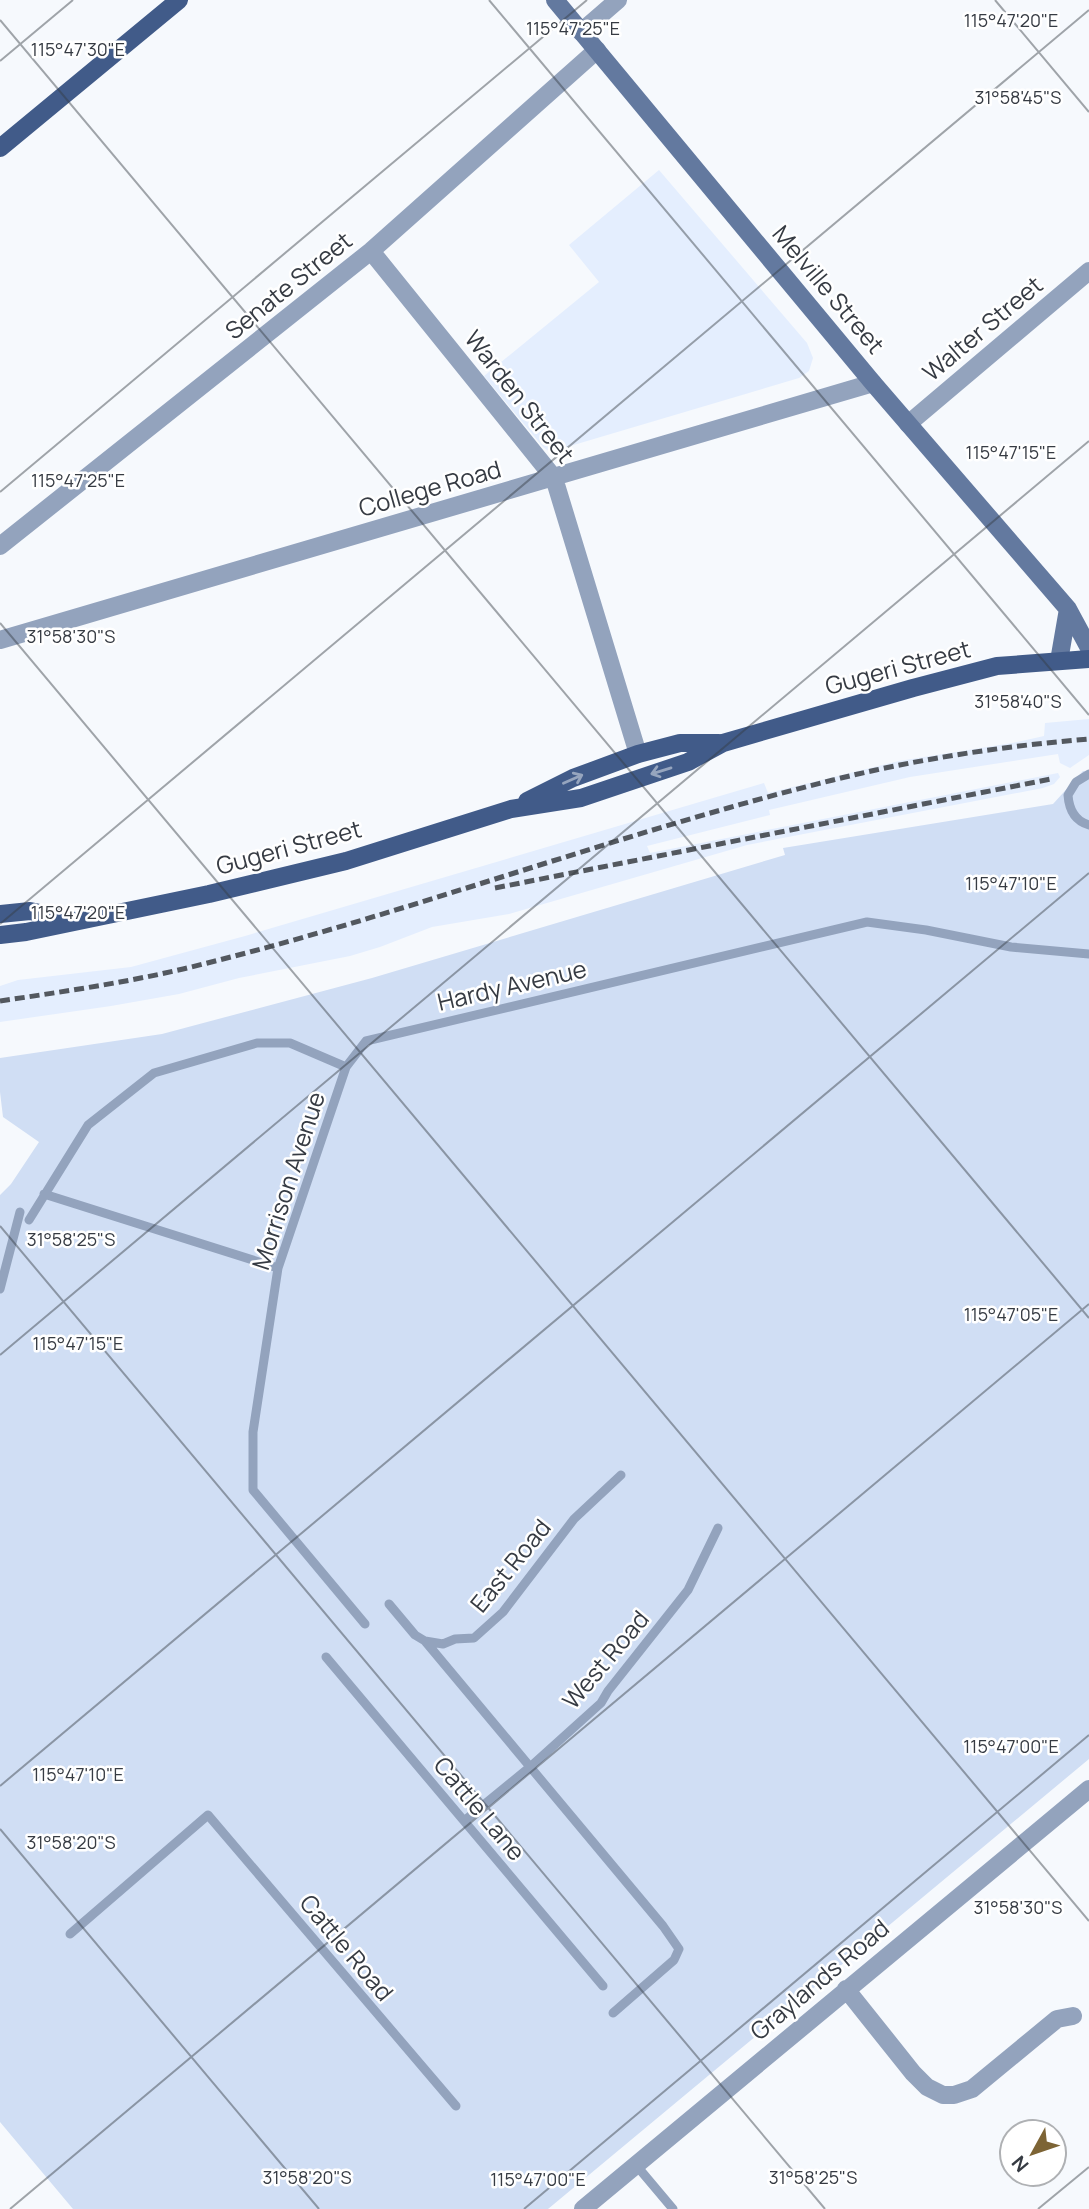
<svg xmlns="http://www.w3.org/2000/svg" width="1089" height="2209" viewBox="0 0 1089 2209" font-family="Manrope,sans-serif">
  <rect width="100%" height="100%" fill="#f6f9fd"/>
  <!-- built -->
  <path fill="#e4eefe" d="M659,170L807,343L813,358L809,371L799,378L550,452L543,447L484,376L599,282L569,245Z
    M1089,719V755L1070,768L1060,763L1058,754L910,777L769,810L770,815L647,846L650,853L1058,773L1060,777L1054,784L1043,788L747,845L509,914L432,927L380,947L350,956L239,978L179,994L111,1006L0,1022V986L18,980L131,967L245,936L764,783L768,793L899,761L1012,743L1044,736L1045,723Z"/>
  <!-- green -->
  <path fill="#d0def4" d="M1083,771L1089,772V1759L548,2209H73L0,2122V1195L11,1184L39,1142L3,1117L0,1092V1058L162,1034L372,978L785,855L783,848L1053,804Z"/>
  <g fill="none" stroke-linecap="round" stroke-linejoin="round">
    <!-- lane -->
    <path stroke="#93a3bd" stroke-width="9" d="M1089,774L1076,782L1068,795C1069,809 1075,821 1089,825
      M346,1067L278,1268L253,1432V1490L365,1624
      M44,1194L278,1268
      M29,1220L88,1125L154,1073L257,1043H290L346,1067L366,1041L867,922L926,930L1011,947L1089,954
      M0,1289L20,1212
      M389,1604L415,1635L425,1641L443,1644L455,1639L474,1638L503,1612L574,1519L621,1475
      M425,1641L663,1926L679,1949L674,1960L613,2013
      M326,1657L603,1986
      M464,1821L530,1767L601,1703L608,1691L688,1590L718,1528
      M70,1934L208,1815L456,2106
      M636,2165L673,2209"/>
    <!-- street -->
    <path stroke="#93a3bd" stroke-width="18" d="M581,32L618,0
      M371,251L554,478L638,754
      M908,424L1089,271
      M0,546L371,251L597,50
      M0,640L873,383
      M846,1989L913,2073L927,2087L943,2095H954L972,2089L1057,2019L1073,2016
      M583,2209L1089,1789"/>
    <!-- secondary -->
    <path stroke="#63799f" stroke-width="18" d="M555,0L873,383L1068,609L1089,648
      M1059,661L1068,609"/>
    <!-- primary -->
    <path stroke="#415b89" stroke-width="18" d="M0,148L179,0
      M527,801L573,778L638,754L680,743H719
      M0,914L30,911L69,919
      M0,935L26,932L209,894L346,861L511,809L581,798L688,762L723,743L913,688L997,666L1089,659"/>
    <!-- rail -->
    <path stroke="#53585f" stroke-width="5" stroke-dasharray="10 5" stroke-linecap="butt" d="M495,888L1051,779
      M0,1001C61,992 123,983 183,969C403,916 614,834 833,780C917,759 1003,746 1089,739"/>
  </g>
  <!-- one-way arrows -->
  <defs><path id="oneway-shaft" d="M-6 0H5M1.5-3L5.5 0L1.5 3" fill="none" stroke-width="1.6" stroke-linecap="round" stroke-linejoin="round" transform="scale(1.75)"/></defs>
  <g stroke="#96a5be">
    <use href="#oneway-shaft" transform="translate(661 771) rotate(163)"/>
    <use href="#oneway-shaft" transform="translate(573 779) rotate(-24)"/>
  </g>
  <!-- ticks -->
  <path fill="none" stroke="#363b43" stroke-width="2" stroke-opacity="0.45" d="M489,0L1089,715M995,0L1089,112M0,20L1089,1318M0,61L73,0M0,492L587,0M0,623L1089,1921M0,924L1089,10M0,1226L825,2209M0,1355L1089,441M0,1786L1089,873M0,1829L319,2209M10,2209L1089,1304M524,2209L1089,1735M1038,2209L1089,2167"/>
  <g text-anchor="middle" stroke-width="5" stroke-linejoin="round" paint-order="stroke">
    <!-- street labels -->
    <g font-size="24" fill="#363b43" stroke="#fff">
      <text transform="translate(289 286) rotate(-39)" y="8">Senate Street</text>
      <text transform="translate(828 290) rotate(50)" y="8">Melville Street</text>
      <text transform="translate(983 329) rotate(-40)" y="8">Walter Street</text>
      <text transform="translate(519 397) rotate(52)" y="8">Warden Street</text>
      <text transform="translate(430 489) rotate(-16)" y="8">College Road</text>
      <text transform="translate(898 668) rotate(-15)" y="8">Gugeri Street</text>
      <text transform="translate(289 848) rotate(-15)" y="8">Gugeri Street</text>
      <text transform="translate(512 986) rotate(-13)" y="8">Hardy Avenue</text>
      <text transform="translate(289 1181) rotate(-72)" y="8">Morrison Avenue</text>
      <text transform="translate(511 1566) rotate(-51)" y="8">East Road</text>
      <text transform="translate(606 1660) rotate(-50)" y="8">West Road</text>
      <text transform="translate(479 1809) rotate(50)" y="8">Cattle Lane</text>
      <text transform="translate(346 1948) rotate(50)" y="8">Cattle Road</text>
      <text transform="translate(820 1980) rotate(-40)" y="8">Graylands Road</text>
    </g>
  </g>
  <g font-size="18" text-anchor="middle" fill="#363b43" stroke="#fff" stroke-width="5" stroke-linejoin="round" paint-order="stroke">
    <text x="1011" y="27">115°47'20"E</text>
    <text x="573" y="35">115°47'25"E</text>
    <text x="78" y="56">115°47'30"E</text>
    <text x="1018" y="104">31°58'45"S</text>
    <text x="1011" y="459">115°47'15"E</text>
    <text x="78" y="487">115°47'25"E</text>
    <text x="71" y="643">31°58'30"S</text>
    <text x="1018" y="708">31°58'40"S</text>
    <text x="1011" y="890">115°47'10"E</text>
    <text x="78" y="919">115°47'20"E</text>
    <text x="71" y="1246">31°58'25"S</text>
    <text x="1011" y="1321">115°47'05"E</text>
    <text x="78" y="1350">115°47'15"E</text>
    <text x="1011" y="1753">115°47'00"E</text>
    <text x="78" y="1781">115°47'10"E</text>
    <text x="71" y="1849">31°58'20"S</text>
    <text x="1018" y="1914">31°58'30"S</text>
    <text x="307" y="2184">31°58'20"S</text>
    <text x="813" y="2184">31°58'25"S</text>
    <text x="538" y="2186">115°47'00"E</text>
  </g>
  <!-- north arrow -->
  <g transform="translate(1033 2153) rotate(230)"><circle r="33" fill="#ffffff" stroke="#afb1b4" stroke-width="2"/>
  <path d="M0-5L12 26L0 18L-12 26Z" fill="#7d6435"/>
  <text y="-10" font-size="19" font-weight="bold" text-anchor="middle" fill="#363b43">N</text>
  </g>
</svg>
